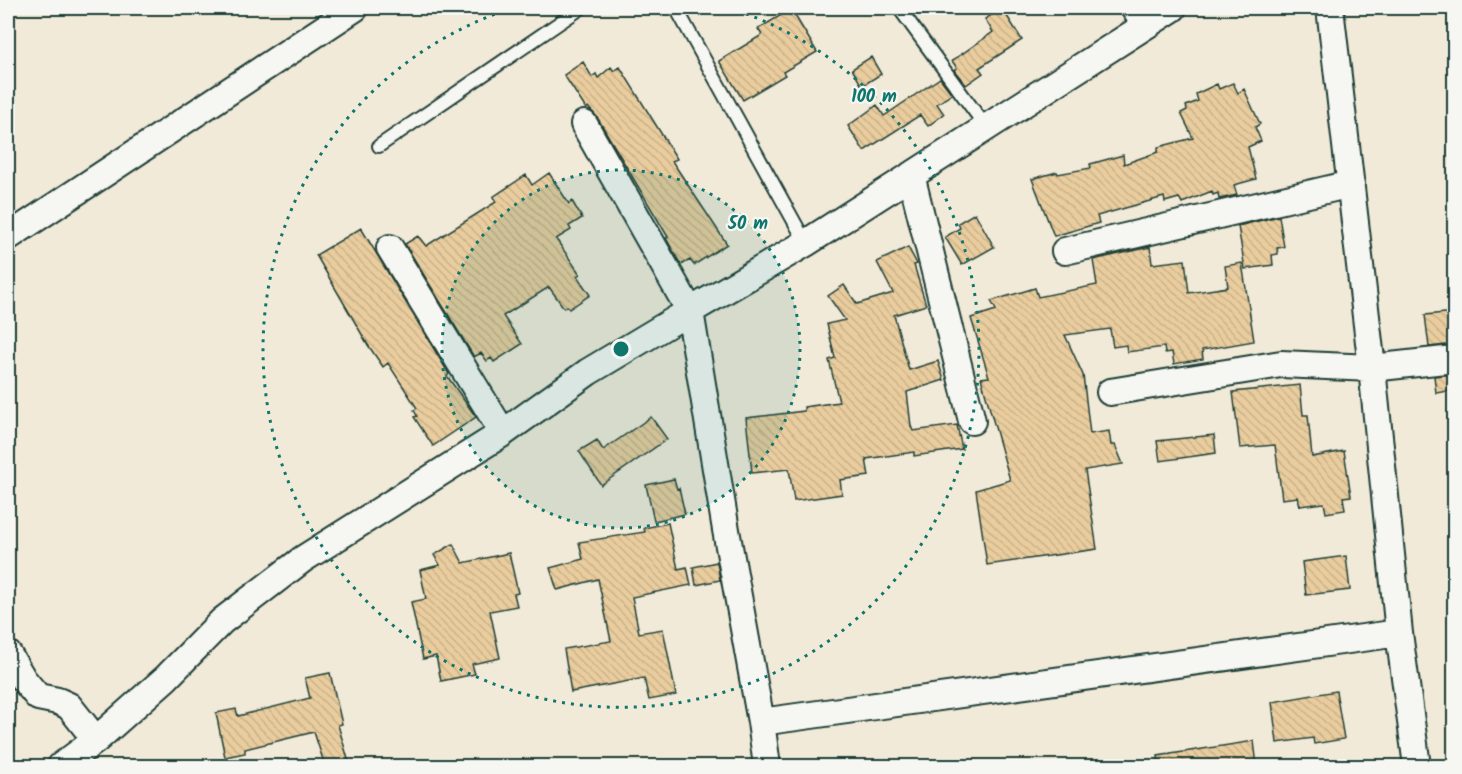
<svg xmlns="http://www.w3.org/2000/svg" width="1462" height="774" viewBox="0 0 1462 774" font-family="Kalam,sans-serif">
  <defs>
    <pattern id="building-back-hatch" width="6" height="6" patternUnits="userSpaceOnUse" patternTransform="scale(1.5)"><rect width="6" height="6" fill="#eacd9e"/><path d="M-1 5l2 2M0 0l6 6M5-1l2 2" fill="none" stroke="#c8b189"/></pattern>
  </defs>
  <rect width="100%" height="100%" fill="#f2ead9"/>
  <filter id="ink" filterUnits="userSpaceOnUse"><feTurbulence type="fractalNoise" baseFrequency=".0167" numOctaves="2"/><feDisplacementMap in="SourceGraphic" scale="12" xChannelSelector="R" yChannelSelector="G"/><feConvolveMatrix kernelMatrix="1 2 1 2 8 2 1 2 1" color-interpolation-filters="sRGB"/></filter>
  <g filter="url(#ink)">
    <!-- building -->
    <path fill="url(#building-back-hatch)" stroke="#1f3d34" stroke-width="1.5" d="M1002,8L1022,40L979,68L983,73L966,85L954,70L957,68L952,61L993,32L985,19Z
      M791,9L817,52L783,72L785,75L743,100L719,61L762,35L758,29Z
      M871,57L881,74L862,86L852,69Z
      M583,62L592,77L596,74L598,78L611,67L614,71L620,67L677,159L672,161L727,244L694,265L690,260L681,265L666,238L668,237L597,117L588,107L586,109L564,75Z
      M940,78L952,94L937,104L944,114L928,126L920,115L864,151L848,126L877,105L884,116Z
      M1233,83L1238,93L1244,89L1260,124L1255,127L1261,141L1248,147L1256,179L1234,185L1237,195L1219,199L1218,193L1213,195L1212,191L1182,203L1179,198L1165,202L1164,197L1097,216L1099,223L1054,236L1032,179L1057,172L1058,174L1091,168L1090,164L1123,155L1124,164L1158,152V147L1193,138L1181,113L1187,110L1186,106L1198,101L1196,94L1217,84L1219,89Z
      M549,173L569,204L572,201L582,218L569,226L571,230L556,239L580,274L577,276L590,295L569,309L567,306L564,308L549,287L503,316L522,344L494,362L491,358L487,361L481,353L474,357L405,244L418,236L426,246L496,202L493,197L526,175L532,185Z
      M975,213L994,247L962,265L945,237L960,228L958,223Z
      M1279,216L1284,247L1277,248L1278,254L1272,255L1273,265L1245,269L1238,226Z
      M361,228L449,374L447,376L476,417L433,446L414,417L417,416L414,410L417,408L388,363L383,367L368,345L316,255Z
      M908,247L917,264L914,265L926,305L894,315L909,370L938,361L944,380L907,392L911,426L913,431L957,425L962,449L914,456V452L866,459L869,476L840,480L842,494L794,501L789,469L752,473L746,418L804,411V407L839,402L829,360L835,358L827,324L845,320L828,296L844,285L857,304L893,293L877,262Z
      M1150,247L1152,264L1185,260L1189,293L1228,287L1225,266L1242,263L1254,341L1202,350L1203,359L1174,364L1172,352L1165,353L1164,347L1127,352L1126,345L1113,347L1110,329L1065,335L1083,375L1090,434L1109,431L1111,445H1115L1123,464L1085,470L1097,549L987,565L976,490L1010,480L981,378L989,377L971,318L996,310L991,301L1035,288L1038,297L1097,285L1093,260Z
      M1455,312V344L1429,347L1425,315Z
      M1455,374V390L1436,393L1434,376Z
      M1300,385L1303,415H1308L1312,457L1344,451L1351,496L1343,497L1345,510L1326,513L1324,503L1300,506L1298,497L1282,499L1275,445L1240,448L1233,392Z
      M651,417L667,439L601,485L579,451L597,440L603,450Z
      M1214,435L1216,453L1160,461L1157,441Z
      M674,479L677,489L679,488L685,514L654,521L646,485Z
      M668,523L678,569L687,567L691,585L632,597L639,633L663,629L676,695L649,700L644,678L571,692L564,649L611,641L598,579L557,590L550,568L583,559L579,542L645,532L644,528Z
      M453,544L463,563L509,553L518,593L514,594L517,606L490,611L500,658L472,664L475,674L441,681L436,656L423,659L411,602L426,599L420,570L440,565L434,555Z
      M1346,556L1350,590L1306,595L1302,562Z
      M717,562L720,580L696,585L693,567Z
      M330,673L342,724L338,725L350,766H325L314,732L245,749V753L225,757L216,713L236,709L238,716L310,698L305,678Z
      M1336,691L1344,739L1314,744L1313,738L1277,743L1272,702Z
      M1254,741L1257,766H1159L1158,756Z"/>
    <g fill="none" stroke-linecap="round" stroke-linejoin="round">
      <!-- lane casing -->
      <g stroke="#1f3d34" stroke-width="16">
        <path id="lane" d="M676,8L806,243
          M899,8L986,127
          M379,146L581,8"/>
      </g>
      <!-- street casing -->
      <g stroke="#1f3d34" stroke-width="30">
        <path id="street" d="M1134,8L1146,25
          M1330,8L1372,368L1399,633L1417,766
          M584,124L690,311L806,243L1173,8
          M911,175L972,421
          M8,237L355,8
          M390,248L503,433
          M1065,251L1351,184
          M1110,392L1281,364L1372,368L1454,359
          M8,654L23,679L38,697L58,701L69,706L96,740
          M761,722L1399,633
          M61,766L96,740L166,678L222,621L303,559L503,433L588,372L690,311L726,530L761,722L767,766"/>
      </g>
      <!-- lane -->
      <use href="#lane" stroke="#f6f6f2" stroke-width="12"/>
      <!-- street -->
      <use href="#street" stroke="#f6f6f2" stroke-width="26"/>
    </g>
  </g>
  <!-- distance rings -->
  <circle cx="621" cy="349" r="179" fill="#0f766e" fill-opacity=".12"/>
  <g fill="none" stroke="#0f766e" stroke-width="3" stroke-dasharray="3 6">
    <circle cx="621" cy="349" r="179"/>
    <path d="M729 8A358 358 0 1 1 513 8"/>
  </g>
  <circle cx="621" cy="349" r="9" fill="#0f766e" stroke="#f6f6f2" stroke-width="3"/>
  <g font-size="18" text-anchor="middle" font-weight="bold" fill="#0f766e" stroke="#f6f6f2" stroke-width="4.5" stroke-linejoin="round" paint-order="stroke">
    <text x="874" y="102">100 m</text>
    <text x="748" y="229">50 m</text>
  </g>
  <!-- margin -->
  <rect width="1462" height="774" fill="none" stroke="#f6f6f2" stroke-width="30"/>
  <rect x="15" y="15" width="1432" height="744" fill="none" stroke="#1f3d34" stroke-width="2" filter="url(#ink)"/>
</svg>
